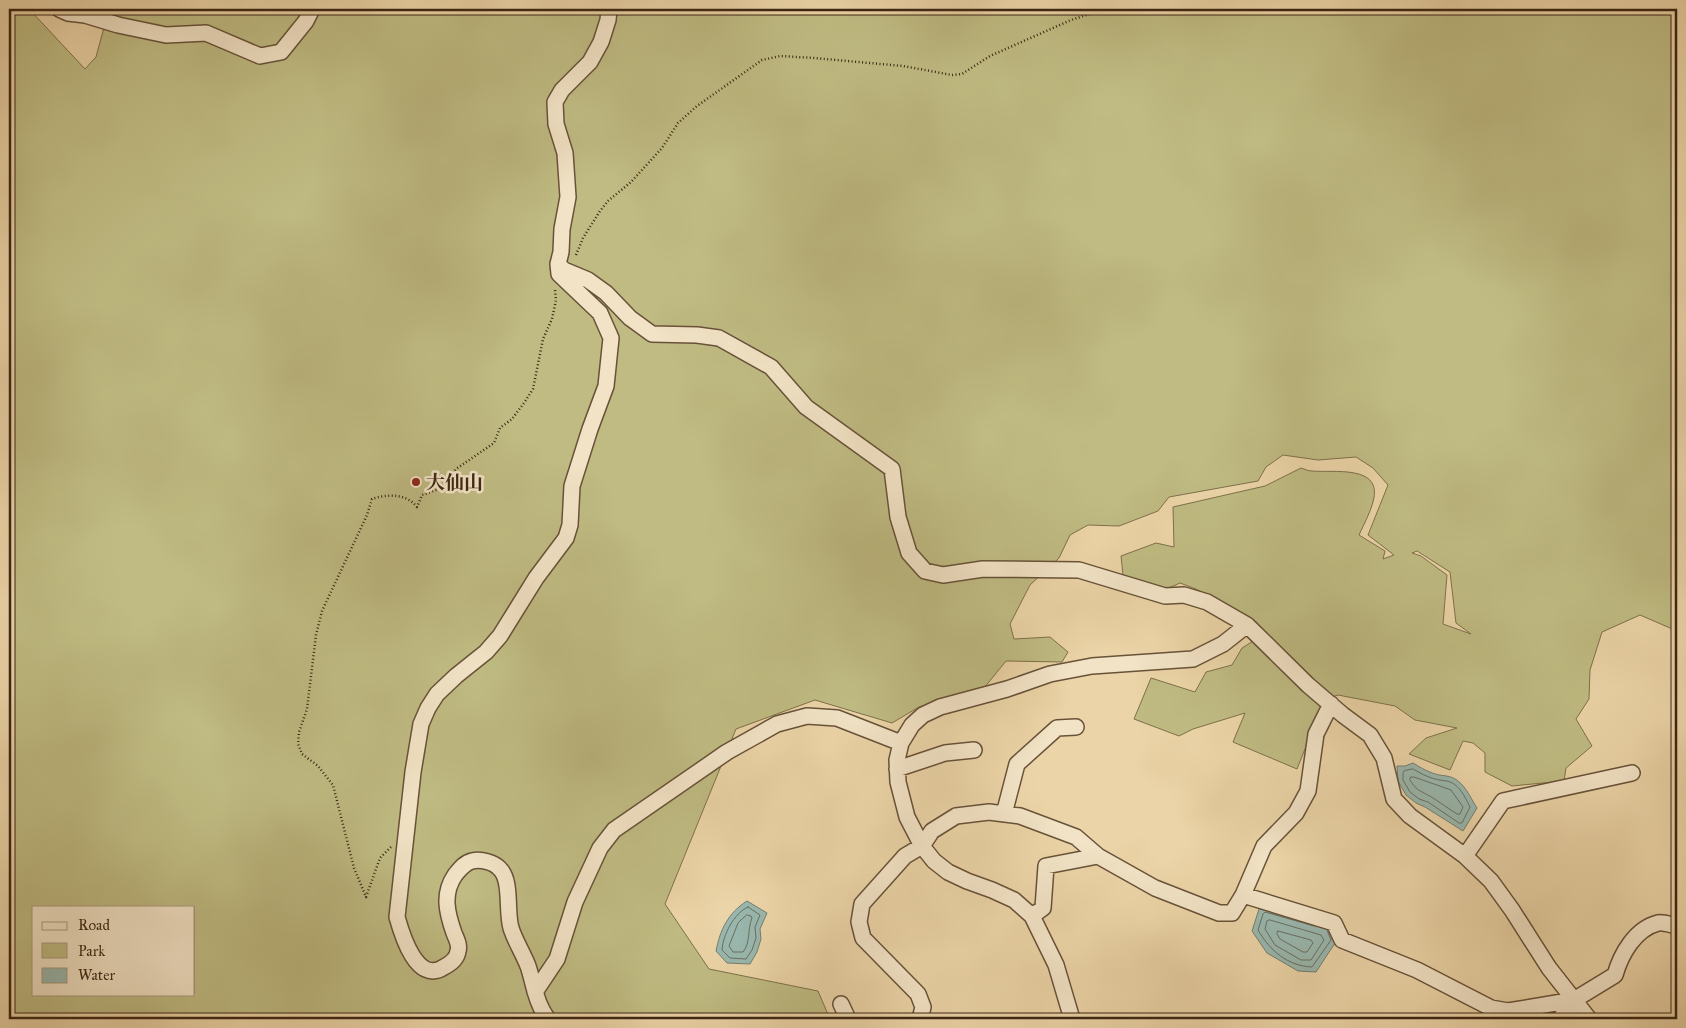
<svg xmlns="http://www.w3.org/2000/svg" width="1686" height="1028" viewBox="0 0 1686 1028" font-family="'IM FELL Great Primer','Noto Serif JP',serif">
  <rect width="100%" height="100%" fill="#ebd4a7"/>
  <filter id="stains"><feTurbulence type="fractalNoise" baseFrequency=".004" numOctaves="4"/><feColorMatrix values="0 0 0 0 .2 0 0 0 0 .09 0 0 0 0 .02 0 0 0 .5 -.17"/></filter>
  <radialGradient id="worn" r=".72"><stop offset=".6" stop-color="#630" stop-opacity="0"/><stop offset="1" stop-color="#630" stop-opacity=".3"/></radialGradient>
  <!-- green -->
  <path fill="#bfbb82" stroke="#7e704b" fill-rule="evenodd" d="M9,9H29L85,69L96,57L109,9H1677V631L1640,615L1602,632L1590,670L1589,699L1576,719L1592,746L1566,768L1564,781L1512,786L1485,772V753L1473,743L1463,741L1450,770L1409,754L1426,738L1457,728L1415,720L1395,706L1338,695L1328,698L1320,711L1297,769L1233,742L1245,713L1193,729L1179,736L1134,719L1151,678L1195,692L1206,672L1232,665L1242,648L1263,635L1251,618L1196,589L1180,583L1162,591L1123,575L1121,556L1156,543L1174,547L1173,507L1265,486L1301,468C1305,469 1308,471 1312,471C1333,473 1384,464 1373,502C1370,513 1364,524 1359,535L1385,551L1383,559L1394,555L1368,535L1388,485L1373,468L1356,457L1318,460L1283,455L1266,467L1258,481L1169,497L1158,511L1119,526L1088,525L1070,535L1059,558L1030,585L1010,624L1014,639L1050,637L1068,652L1062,662L1006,661L984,688L919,707L892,723L815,700L736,729L665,904L709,969L818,991L830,1019H9ZM1417,551L1450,572L1456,623L1471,634L1443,624L1447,575L1421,556L1412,553ZM34,907H194V994H34Z"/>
  <!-- water -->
  <path fill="#99b7ae" stroke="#747d70" d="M1413,763C1421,768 1430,773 1439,775C1446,776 1452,776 1458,781C1467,788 1471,799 1477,808L1463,831L1425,807L1416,803L1406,795L1398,781L1397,766H1405Z
    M747,901L767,913L760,929L761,939L757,952L750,964L727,963L716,951C720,930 728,913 747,901Z
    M1260,906L1330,925L1337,940L1316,972L1298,971L1267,953L1252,931Z"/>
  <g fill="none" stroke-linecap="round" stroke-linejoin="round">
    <!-- shore -->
    <path stroke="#6a6e61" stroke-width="1" d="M1413,769C1420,773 1427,777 1435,779C1442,781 1448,780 1454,784C1462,790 1466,799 1470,807L1462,823H1459L1428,802L1419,799L1410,792L1403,780V773L1404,771Z
      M1411,777H1414L1451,790L1463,807L1460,814H1457C1449,809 1441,803 1433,798C1422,791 1417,792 1410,780Z
      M748,907L760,915L755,927L756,938L752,950L746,959L730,958L722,950C723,935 734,913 748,907Z
      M747,915L751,916L752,918C747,930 751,942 743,952H733L729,946L738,923Z
      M1270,920L1321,935L1324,940L1311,960H1301L1275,945L1265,929L1267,921Z
      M1314,926L1265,912L1263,914L1258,930C1270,951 1288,966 1312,967L1331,940L1327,930
      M1278,931L1311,940L1313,943L1307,952H1303L1280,939L1277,934Z"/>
    <!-- street casing -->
    <g stroke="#685239" stroke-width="18">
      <path id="street" d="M59,9L68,13L85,15L118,25L166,35L206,33L260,56L281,52L306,21L312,9
        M559,265L564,270L588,280L606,293L630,318L652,334L697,335L719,338L771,367L806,407L892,469L898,517L909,553L925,571L943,575L983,569L1079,570L1165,596L1184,595L1207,602L1247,625L1308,685L1343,715L1370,735L1384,758L1394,799L1410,816L1465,856L1491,881L1512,910L1549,968L1589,1019
        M897,769L945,753L974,750
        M1004,814L1017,764L1057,728L1076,727
        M1465,856L1503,801L1632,773
        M1243,895L1334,923L1342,940L1417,970L1491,1008L1508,1011L1574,1000L1615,975C1621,954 1635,929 1658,923C1664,922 1671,925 1677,926
        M1032,916L1043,908L1046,866L1098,856
        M535,992L557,959L575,902L600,848L614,830L727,752L777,724L807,716L837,718L901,743
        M841,1004L848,1019
        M548,1019C536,1004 534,984 528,966C523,953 515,941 511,928C506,912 512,881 500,869C494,862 481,859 472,861C464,863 460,869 455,875C442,894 447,913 454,933C456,938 460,945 458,951C457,959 450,964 444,967C417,985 402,935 397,917L413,772L421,724L428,708L437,694L456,676L486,652L500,636L536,578L566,538L570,525L572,486L590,429L606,386L611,338L600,313L559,274L558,264L561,252L562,229L568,197L565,153L556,124L555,102L562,90L590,62L601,42L608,20L609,9
        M920,1019L923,1007L918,994L863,938L859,922L862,904L905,856L922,846L932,831L956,816L989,812L1020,816L1076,837L1098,856L1155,888L1219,913H1232L1243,895L1264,846L1296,813L1308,791L1316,734L1331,704
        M1072,1019L1056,965L1032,916L1014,900L992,890L967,881L948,872L934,861L922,846L907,817L898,782L897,760L901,743L912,725L923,715L940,707L1007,689L1050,674L1092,666L1193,659L1223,644L1247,625
        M1560,1019L1574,1000"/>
    </g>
    <!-- path -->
    <path stroke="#3c2614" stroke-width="2.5" stroke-dasharray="1 2.5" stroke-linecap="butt" d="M576,255L583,238L600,211L608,201L631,182L662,148L678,123L697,106L762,60L780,56L814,58L903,66L952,75L962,74L990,56L1071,20L1105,9
      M391,847L380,858L366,897L354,868L333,785L318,766L302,754L298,744L299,732L307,709L316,635L322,611L367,515L372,499C387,494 406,493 417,507L422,495L439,489L456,469L494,443L500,428L512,419L524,403L533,389L543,339L552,319L556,300L555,290"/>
    <!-- street -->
    <use href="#street" stroke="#f2e3c6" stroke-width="15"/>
  </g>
  <!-- markers -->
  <circle fill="#8f2418" stroke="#f2e3c6" stroke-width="2" cx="416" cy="482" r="5"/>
  <g text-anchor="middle" stroke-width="5" stroke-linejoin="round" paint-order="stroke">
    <!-- poi labels -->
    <g font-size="19" font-weight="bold" fill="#3c2614" stroke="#f2e3c6" text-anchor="start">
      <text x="426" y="489">大仙山</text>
    </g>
  </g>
  <!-- margin -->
  <rect width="1686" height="1028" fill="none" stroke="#ebd4a7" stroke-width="30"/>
  <rect x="10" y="10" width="1666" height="1008" fill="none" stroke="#3c2614" stroke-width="2.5"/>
  <rect x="15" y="15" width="1656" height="998" fill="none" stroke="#3c2614"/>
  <!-- legend -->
  <rect x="32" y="906" width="162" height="90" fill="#f2e3c6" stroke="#a9977f"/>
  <rect x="42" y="922" width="25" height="8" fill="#f2e3c6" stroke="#a9977f"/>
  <text x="78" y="930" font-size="15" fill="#3c2614">Road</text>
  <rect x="42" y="943" width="25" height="15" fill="#bfbb82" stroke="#a9977f"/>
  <text x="78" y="956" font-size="15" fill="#3c2614">Park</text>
  <rect x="42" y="968" width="25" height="15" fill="#99b7ae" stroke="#a9977f"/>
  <text x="78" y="980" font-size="15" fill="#3c2614">Water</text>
  <rect width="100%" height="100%" filter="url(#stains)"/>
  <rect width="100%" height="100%" fill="url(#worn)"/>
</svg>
